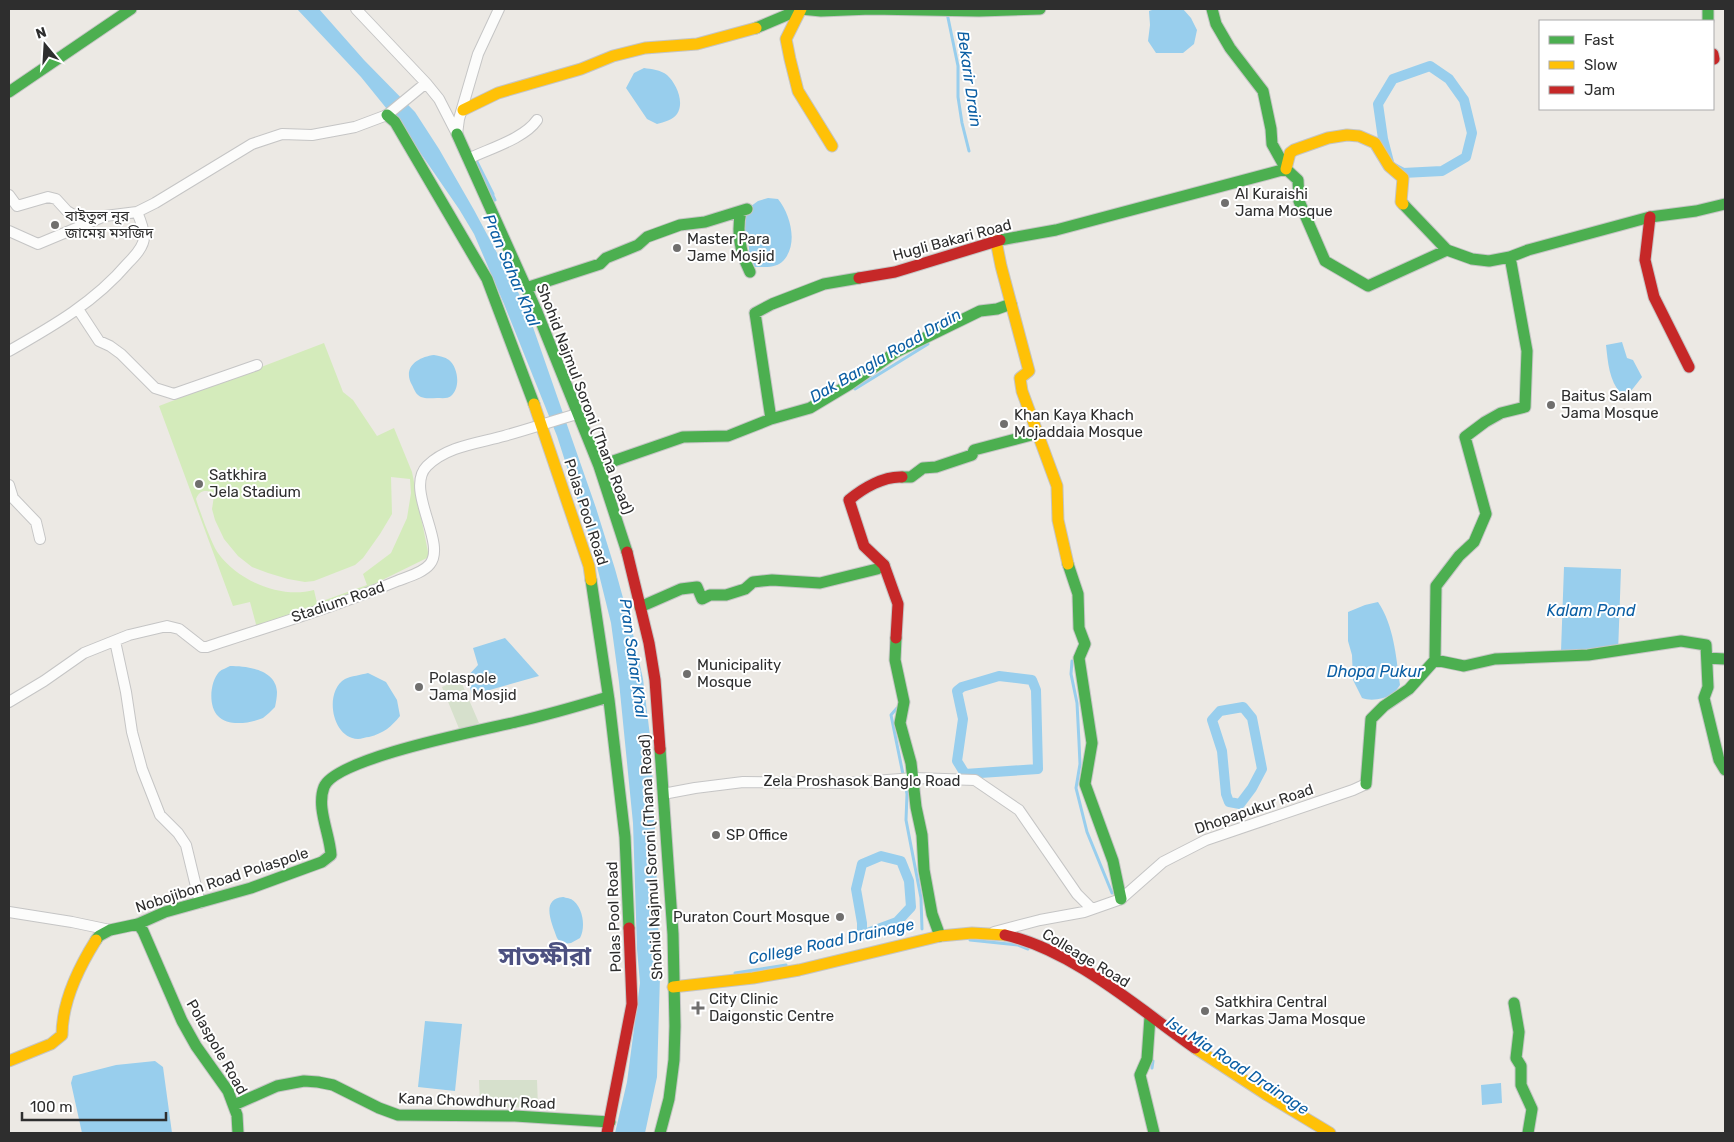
<svg xmlns="http://www.w3.org/2000/svg" width="1734" height="1142" viewBox="0 0 1734 1142" font-family="Rubik,'Noto Sans Bengali',sans-serif">
  <rect width="100%" height="100%" fill="#ece9e4"/>
  <!-- cemetery -->
  <path fill="#d6e0cc" d="M460,679L479,723L460,731L442,687Z
    M479,1080H537L538,1107L480,1108Z"/>
  <!-- pitch -->
  <path fill="#d4ebbb" fill-rule="evenodd" d="M324,343L343,392L353,400L377,436L394,428L412,472L429,557L370,586L257,628L250,602L233,606L159,406ZM391,477L410,479L411,493L407,518L391,553L363,574L367,585L317,603L314,590C281,599 238,581 218,553C212,545 199,509 196,499C199,491 205,489 213,493L214,496L212,509L215,520L224,539L238,556L252,567L268,573L288,579L305,582L314,581L355,565L363,558L380,534L392,514Z"/>
  <!-- water -->
  <path fill="#98ceed" d="M297,9H319L364,60L415,112L439,149L474,210L526,307L596,508L615,569L633,634L643,679L650,736L654,803L660,976L657,1077L645,1133H615L627,1082L640,983L637,949L633,823L619,682L611,623L591,542L557,436L504,304L474,234L459,209L408,135L361,77Z
    M1155,9H1183L1191,18L1197,30L1194,44L1183,53H1156L1148,41L1150,25L1149,11Z
    M644,68C651,69 661,70 667,75C676,83 685,102 677,114C673,120 664,122 657,124L647,119L626,88L634,73Z
    M768,198L778,199C791,215 799,246 782,262C775,268 764,267 755,267L750,257L748,241L744,229L747,209L758,201Z
    M1622,342L1627,358L1633,360L1642,377L1631,391L1621,394C1609,380 1608,363 1606,345Z
    M434,355C439,356 445,357 449,360C458,367 461,388 451,396C448,399 441,398 437,398C432,398 426,399 421,397C416,395 414,389 412,385C402,367 418,357 434,355Z
    M1564,567L1621,569L1618,653L1561,651Z
    M1378,602C1394,626 1396,656 1400,685L1393,695C1383,698 1373,702 1362,698L1353,680L1352,655L1348,641V612L1365,605Z
    M505,638L539,676L472,695L467,677L478,665L473,648Z
    M230,666C246,666 276,669 277,692C277,697 276,702 275,707C271,711 267,715 263,718C251,723 228,727 218,716C208,706 210,682 219,672C222,669 227,668 230,666Z
    M368,673L386,682L397,700L400,716C391,727 384,733 369,737C366,737 361,739 358,739C331,738 324,691 345,679C351,676 361,675 368,673Z
    M563,897C563,897 571,899 571,899C583,906 586,927 580,938L571,943L563,944L560,942L557,938C552,924 540,899 563,897Z
    M425,1021L462,1024L455,1091L418,1087Z
    M155,1061L163,1067L172,1133H82L71,1083L73,1076L116,1065Z
    M1501,1083L1502,1103L1482,1105L1481,1085Z"/>
  <g fill="none" stroke-linecap="round" stroke-linejoin="round">
    <!-- stream -->
    <path stroke="#98ceed" stroke-width="3" d="M947,13L958,66V97L962,123L969,151
      M493,194L477,162L495,200
      M855,389L928,344
      M1072,661L1071,674L1077,703L1079,742L1080,764L1076,788L1087,832L1112,893
      M897,708L891,715L907,794L906,820L921,898L922,929
      M970,940L1018,945L1028,949
      M735,973L786,965
      M1152,1068L1153,1061"/>
    <!-- canal -->
    <path stroke="#98ceed" stroke-width="10" d="M1430,66L1449,79L1464,100L1472,133L1466,157L1442,171L1403,173L1390,166L1383,139L1378,104L1393,79Z
      M999,676L1032,680L1036,690L1038,769L965,774L957,761L963,719L957,691L962,687Z
      M1243,707L1252,718L1262,769L1252,788L1240,804L1229,802L1226,794L1222,751L1212,720L1220,711Z
      M881,856L901,861L909,881L911,907L897,922L862,935V923L856,889L862,864Z"/>
    <!-- street casing -->
    <g stroke="#c5c5c5" stroke-width="12">
      <path id="street" d="M356,9L426,83L439,99L457,134
        M457,134L459,119L478,54L499,9
        M468,159C488,149 524,139 537,120
        M9,195L17,206L48,197L56,199L67,211L77,217H97
        M137,212L155,203L252,144L282,134L312,135L355,127L387,115L426,83
        M9,231L38,244L105,216L137,212C140,219 144,230 144,237C144,247 134,257 128,263C95,302 53,326 9,351
        M78,309L99,341L110,346L121,354L155,388L174,394L257,365
        M9,485L13,498L36,522L40,539
        M115,641L126,692L132,732L142,769L160,815L178,833L186,845L200,903
        M9,702L44,681L84,653L129,635L167,626L179,629L202,647H207C270,626 335,607 397,581C407,577 423,573 430,564C447,543 404,489 427,466C447,446 479,443 504,436C529,429 553,421 577,414
        M663,794L695,788L743,782L847,783L914,778L975,780L1019,810L1077,894L1092,909
        M9,912L72,922L110,930
        M994,932L1040,920L1084,912L1121,899L1163,862L1206,840L1353,790L1366,784"/>
    </g>
    <!-- fast casing -->
    <g stroke="#c5c5c5" stroke-width="13">
      <path id="fast" d="M1212,9L1216,24L1230,48L1263,91L1271,129L1272,144L1286,169L1298,180L1299,201L1325,261L1368,286L1447,250
        M1708,9V21
        M756,28L801,9L821,11L871,9L979,11L1040,9
        M9,92L131,9
        M387,115L395,122L487,279L534,404
        M457,134L537,312L599,466L627,552
        M1403,204L1447,250L1472,259L1489,261L1510,257L1528,250L1650,217L1696,211L1725,204
        M741,211C736,233 740,252 750,272
        M1000,240L1056,230L1286,169
        M526,288L600,264L606,258L638,245L647,237L680,225L705,222L747,209
        M771,419L810,408L850,384L896,352L980,311L997,309L1011,304
        M599,466L683,437L728,436L771,419L755,313L772,304L824,284L859,278
        M902,477H911L923,468L936,467L972,455L974,450L1039,433
        M1068,564L1078,594L1079,628L1085,644L1079,658L1092,743L1085,784L1113,861L1121,899
        M591,580L609,700L625,837L629,928
        M640,607L681,589L697,587L702,599L710,595H726L745,589L753,582L772,580L820,583L877,569L884,565
        M896,638L895,660L904,702L900,723L911,763L916,807L922,835L924,870L932,914L940,936
        M1707,658L1725,659
        M1435,660L1436,586L1459,556L1474,542L1486,514L1465,437L1485,422L1501,413L1525,407L1527,351L1510,257
        M660,749L673,934L675,1026L674,1060L669,1099L660,1133
        M1366,784L1371,719L1384,706L1409,689L1435,660L1464,666L1495,659L1588,655L1681,641L1706,645L1708,687L1704,698L1719,760L1725,770
        M138,924L143,931L182,1021L196,1046L228,1091L237,1115L238,1133
        M96,940L99,936L110,930L138,924L165,912L251,888L322,862L331,855C330,834 316,808 324,787C335,758 483,730 516,722C547,715 578,706 608,697
        M1514,1003L1519,1032L1516,1058L1521,1066V1085L1532,1109L1528,1133
        M1150,1017L1147,1059L1140,1075L1154,1133
        M234,1105L277,1086L304,1081L318,1082L333,1085L379,1108L398,1115L515,1116L610,1122"/>
    </g>
    <!-- slow casing -->
    <g stroke="#c5c5c5" stroke-width="13">
      <path id="slow" d="M801,9L786,39L790,59L798,91L832,146
        M463,110L498,93L581,69L613,56L645,48L697,44L756,28
        M1286,169L1290,153L1294,150L1328,138L1347,135L1359,136L1375,143L1389,166L1403,178L1401,202L1403,204
        M996,241L1001,266L1029,371L1020,378L1022,391L1057,486L1058,520L1068,564
        M534,404L589,566L591,580
        M673,987L753,978L799,970L940,936L972,933L1005,935
        M1195,1048L1267,1095L1330,1133
        M9,1061L51,1044L62,1035C62,1003 79,967 96,940"/>
    </g>
    <!-- jam casing -->
    <g stroke="#c5c5c5" stroke-width="13">
      <path id="jam" d="M1713,54L1714,59
        M1650,217L1645,260L1654,297L1689,367
        M859,278L895,272L1000,240
        M627,552L649,643L655,680L660,749
        M896,638L898,604L884,565L864,546L849,500C863,488 884,476 902,477
        M1005,935C1073,950 1139,1009 1195,1048
        M607,1133L632,1004L629,928"/>
    </g>
    <!-- street -->
    <use href="#street" stroke="#fcfcfb" stroke-width="10"/>
    <!-- fast -->
    <use href="#fast" stroke="#4caf50" stroke-width="11"/>
    <!-- slow -->
    <use href="#slow" stroke="#ffc107" stroke-width="11"/>
    <!-- jam -->
    <use href="#jam" stroke="#c62828" stroke-width="11"/>
  </g>
  <!-- markers -->
  <g fill="#706f6e" stroke="#fff" stroke-width="2">
    <circle cx="1225" cy="203" r="5"/>
    <circle cx="55" cy="225" r="5"/>
    <circle cx="677" cy="248" r="5"/>
    <circle cx="1551" cy="405" r="5"/>
    <circle cx="1004" cy="424" r="5"/>
    <circle cx="199" cy="484" r="5"/>
    <circle cx="687" cy="674" r="5"/>
    <circle cx="419" cy="687" r="5"/>
    <circle cx="716" cy="835" r="5"/>
    <circle cx="840" cy="917" r="5"/>
    <path d="M695.5 1000.5h5v5h5v5h-5v5h-5v-5h-5v-5h5z"/>
    <circle cx="1205" cy="1011" r="5"/>
  </g>
  <g text-anchor="middle" stroke-width="4" stroke-linejoin="round" paint-order="stroke">
    <!-- poi labels -->
    <g font-size="15" fill="#2e2e2e" stroke="#fff" text-anchor="start">
      <text x="1235" y="199">Al Kuraishi<tspan x="1235" dy="17">Jama Mosque</tspan></text>
      <text x="65" y="221">বাইতুল নূর<tspan x="65" dy="17">জামেয় মসজিদ</tspan></text>
      <text x="687" y="244">Master Para<tspan x="687" dy="17">Jame Mosjid</tspan></text>
      <text x="1561" y="401">Baitus Salam<tspan x="1561" dy="17">Jama Mosque</tspan></text>
      <text x="1014" y="420">Khan Kaya Khach<tspan x="1014" dy="17">Mojaddaia Mosque</tspan></text>
      <text x="209" y="480">Satkhira<tspan x="209" dy="17">Jela Stadium</tspan></text>
      <text x="697" y="670">Municipality<tspan x="697" dy="17">Mosque</tspan></text>
      <text x="429" y="683">Polaspole<tspan x="429" dy="17">Jama Mosjid</tspan></text>
      <text x="726" y="840">SP Office</text>
      <text x="830" y="922" text-anchor="end">Puraton Court Mosque</text>
      <text x="709" y="1004">City Clinic<tspan x="709" dy="17">Daigonstic Centre</tspan></text>
      <text x="1215" y="1007">Satkhira Central<tspan x="1215" dy="17">Markas Jama Mosque</tspan></text>
    </g>
    <!-- street labels -->
    <g font-size="15" fill="#2e2e2e" stroke="#fff">
      <text transform="translate(952 240) rotate(-15)" y="5">Hugli Bakari Road</text>
      <text transform="translate(585 399) rotate(69)" y="5">Shohid Najmul Soroni (Thana Road)</text>
      <text transform="translate(586 512) rotate(72)" y="5">Polas Pool Road</text>
      <text transform="translate(338 602) rotate(-19)" y="5">Stadium Road</text>
      <text x="862" y="786">Zela Proshasok Banglo Road</text>
      <text transform="translate(1254 809) rotate(-19)" y="5">Dhopapukur Road</text>
      <text transform="translate(651 857) rotate(-93)" y="5">Shohid Najmul Soroni (Thana Road)</text>
      <text transform="translate(222 880) rotate(-18)" y="5">Nobojibon Road Polaspole</text>
      <text transform="translate(614 917) rotate(-92)" y="5">Polas Pool Road</text>
      <text transform="translate(1086 958) rotate(31)" y="5">Colleage Road</text>
      <text transform="translate(217 1047) rotate(60)" y="5">Polaspole Road</text>
      <text transform="translate(477 1101) rotate(2)" y="5">Kana Chowdhury Road</text>
    </g>
    <!-- water labels -->
    <g font-size="16" font-style="italic" fill="#0c5fa4" stroke="#fff">
      <text transform="translate(970 79) rotate(82)" y="6">Bekarir Drain</text>
      <text transform="translate(512 270) rotate(67)" y="6">Pran Sahar Khal</text>
      <text transform="translate(885 355) rotate(-30)" y="6">Dak Bangla Road Drain</text>
      <text x="1591" y="616">Kalam Pond</text>
      <text transform="translate(634 658) rotate(82)" y="6">Pran Sahar Khal</text>
      <text x="1375" y="677">Dhopa Pukur</text>
      <text transform="translate(831 941) rotate(-12)" y="6">College Road Drainage</text>
      <text transform="translate(1238 1065) rotate(33)" y="6">Isu Mia Road Drainage</text>
    </g>
    <!-- town labels -->
    <g font-size="25" font-weight="bold" fill="#4c5080" stroke="#fff">
      <text x="545" y="965">সাতক্ষীরা</text>
    </g>
  </g>
  <!-- border -->
  <rect width="1734" height="1142" fill="none" stroke="#2e2e2e" stroke-width="20"/>
  <!-- legend -->
  <rect x="1539" y="20" width="175" height="90" fill="#ffffff" stroke="#ababab"/>
  <rect x="1549" y="36" width="25" height="8" fill="#4caf50" stroke="#ababab"/>
  <text x="1584" y="45" font-size="15" fill="#2e2e2e">Fast</text>
  <rect x="1549" y="61" width="25" height="8" fill="#ffc107" stroke="#ababab"/>
  <text x="1584" y="70" font-size="15" fill="#2e2e2e">Slow</text>
  <rect x="1549" y="86" width="25" height="8" fill="#c62828" stroke="#ababab"/>
  <text x="1584" y="95" font-size="15" fill="#2e2e2e">Jam</text>
  <!-- north arrow -->
  <g transform="translate(45 45) rotate(342)" stroke="#ffffff" stroke-width="4" paint-order="stroke">
  <path d="M0-4L9 19L0 12L-9 19Z" fill="#2e2e2e"/>
  <text y="-8" font-size="14" font-weight="bold" text-anchor="middle" fill="#2e2e2e">N</text>
  </g>
  <!-- scale -->
  <path d="M22 1112v8h144v-8" fill="none" stroke="#2e2e2e" stroke-width="2.5"/>
  <text x="30" y="1112" font-size="15" fill="#2e2e2e" stroke="#ffffff" stroke-width="4" paint-order="stroke">100 m</text>
</svg>
